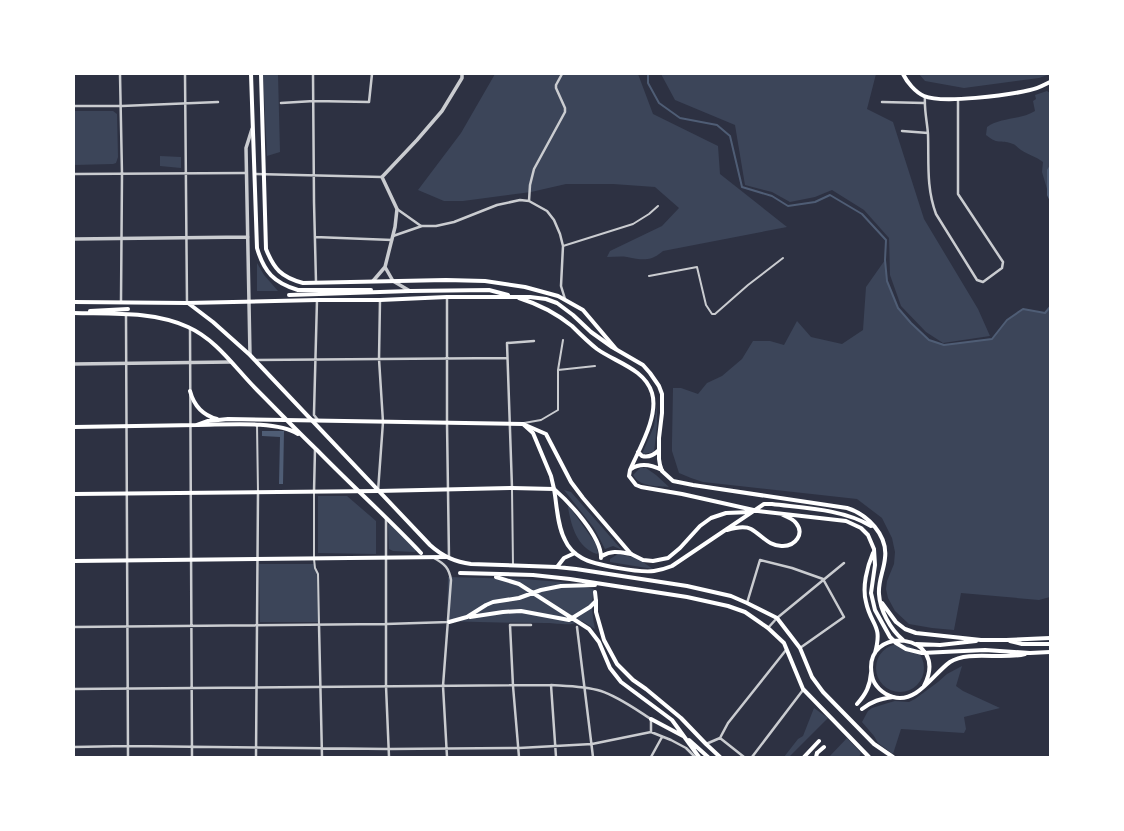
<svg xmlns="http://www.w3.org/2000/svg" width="1124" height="831" viewBox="0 0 1124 831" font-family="'Work Sans',sans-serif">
  <rect width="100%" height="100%" fill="#2d3142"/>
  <!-- green -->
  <path fill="#3c4559" d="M263,74H278L280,152L267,156Z
    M495,74H638L653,114L718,146L720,174L787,227L663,251C650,262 643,260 627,257C621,256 614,257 607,257L610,251L662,226L679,208L655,187L613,184H566L531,192L463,201H444L418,190L461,133Z
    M661,74H876L867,109L893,122L924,219L978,309L990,336L943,343L926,332L901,306L890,275L889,238L864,210L832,190L815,197L790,202L772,192L745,185L735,125L675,100Z
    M919,74H1050L1039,78L964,88L925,81Z
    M1047,91L1050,93V199L1042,172L1043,162C1035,156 1029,155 1021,150C1018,148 1016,145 1013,144C1002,139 999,146 986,135L987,127C1001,117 1021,120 1035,111L1033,101L1036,99L1035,95Z
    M74,111H113L117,114L118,157L116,163L113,164L74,165Z
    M160,156L181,157V168L160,166Z
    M885,260L887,281L898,308L911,323L929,340L944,345L992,339L1007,320L1023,309L1044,313L1050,307V597L1039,600L961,593L954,630L932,628L909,624L895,611L888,598L886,589L887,581L894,564L895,552L892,538L882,518L857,499L703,482L691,478L679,473L672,451V442L673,388H681L698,394L707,383L722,376L742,359L753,341H770L784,345L797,321L811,337L842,344L863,330L866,287Z
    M257,263L264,275L278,291H257Z
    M657,405V426L654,452L642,454L654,426Z
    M640,468H646L656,475L669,487C658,486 639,487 633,475Z
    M564,490L571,492L622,550L613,546L605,549L594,528Z
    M318,496H347L376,521V554L318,553Z
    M569,506L596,544L598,553L597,554C577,548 571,525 568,507Z
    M390,523L416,550L415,552L393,551L389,549L388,526Z
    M618,554L637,558L653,569L610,562V559Z
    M259,564H315V568L317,571L319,622H260Z
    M448,577L524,579L561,582L594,589C591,603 592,615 595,629L582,621C568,627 561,623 546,623C513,623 480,622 447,621Z
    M876 668a24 24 0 1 1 48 0a24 24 0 1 1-48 0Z
    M962,666L956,686L963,691L1000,708L964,717L966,729L964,733L901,729L893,754L878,743L874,736L862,722L868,711L872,708L888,703L895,701L909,702L915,699L938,682L947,674Z
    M814,708L828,718L789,757H784L798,739L803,736Z
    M847,738L861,753L859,757H829Z"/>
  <!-- water -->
  <path fill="#4f5d75" d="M262,431H284L283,484H279L280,437L262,436Z"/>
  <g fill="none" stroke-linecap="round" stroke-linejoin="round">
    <!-- stream -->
    <path stroke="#4f5d75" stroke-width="2" d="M648,74V83L659,103L680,118L717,125L730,136L742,187L772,196L788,206L815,202L830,195L862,214L886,240L885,260L887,281L898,308L911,323L929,340L944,345L992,339L1007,320L1023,309L1045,313L1050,307
      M1050,167L1048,170V195L1050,199"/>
    <!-- pedestrian -->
    <path stroke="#caccd0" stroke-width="2" d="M563,246L633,224L649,214L658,206
      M649,276L697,267L706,305L712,314H715L748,285L783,258
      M558,370L595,366
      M524,423L541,420L558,410V370L563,340
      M257,425L258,492
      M512,489L513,565
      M314,493V559L315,568L318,574L319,625"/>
    <!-- minor -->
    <path stroke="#caccd0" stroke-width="2.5" d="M120,74L122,174L121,302
      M185,74L187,303
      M313,74L314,202L316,282
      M925,97C924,109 927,121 928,134C929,162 926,187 936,214L977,280L983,282L1002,268L1003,262L958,194V99
      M882,102L924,103
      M281,103L314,101L369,102L372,74
      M74,106H122L218,102
      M902,131L928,133
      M74,174L246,173
      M255,174L382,177
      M529,201L530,185L534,169L565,112V108L556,88V85L562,74
      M397,209L421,226
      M393,236L422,226H436L454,222L497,205L520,200L529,201L547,211L554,220L560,234L563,246L561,286L565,299
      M315,237L392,240
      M447,297V423L449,558
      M317,300L314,413V415L318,420
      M126,315L128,757
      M190,328L192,757
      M255,360L507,358
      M512,488L507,343L534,341
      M378,491L383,422L379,359L380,300
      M314,492L315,449
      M386,518V686L389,757
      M434,558C445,564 449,568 451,580L443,686L447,757
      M747,603L760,560L792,568L823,579L844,617L800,648
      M319,625L322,757
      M74,627L386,624L449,622
      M577,627L593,757
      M768,628L777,618L844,563
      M551,685L556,757
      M74,689L551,685C568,686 585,686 601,691C619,697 635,709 651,719V732
      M720,738L744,757
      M706,744L720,738L728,723L786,650
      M74,747L127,746L389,749L519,748L592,744L651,732L671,740L686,748L695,757
      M256,757L258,492
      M519,757L513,686L510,625H531
      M651,757L662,737
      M752,757L803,690"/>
    <!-- tertiary -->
    <path stroke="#caccd0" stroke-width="3.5" d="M74,239L248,237
      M385,267L393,281L410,291
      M373,281L385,267L395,227L397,209L382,177L417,140L442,111L462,78V74
      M250,355L246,148L252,129
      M74,364L231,362"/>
    <!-- secondary -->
    <path stroke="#fff" stroke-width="4" d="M251,74L257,248C264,272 274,283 298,290H371
      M261,74L266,249C274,269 281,277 303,283L446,280L485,281L525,287L558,296L583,310L616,349
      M903,74C907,82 915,92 924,96C942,104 1009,95 1030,90C1037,89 1044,85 1050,82
      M190,391C194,406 202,415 217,419
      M74,427L197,425L208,421L228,419L523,424L533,433L551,476L554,489
      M554,489C569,502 602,537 601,558
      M74,494L378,491L512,488L554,489
      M602,556C612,550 619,552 631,554
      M74,561L446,557
      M595,592L596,601
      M857,704C866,694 870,686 871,673
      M862,709C872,701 880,699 893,697
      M817,753L824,747
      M804,757L819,741"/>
    <!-- primary -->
    <path stroke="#fff" stroke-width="4" d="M289,295L410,291L489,290L508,295
      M519,298C538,304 556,313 572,326C580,334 588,342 597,349C615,362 645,369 652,393C659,416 639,449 630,470L629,476L636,485L641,487L682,494L758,511L846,521L861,528L868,535L874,549L875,565L871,593L875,610L890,637L896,643L906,649L922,653L985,650L1030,653L1050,652
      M74,302L187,303L317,300H380L447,297H530L546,299L557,303L573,315L591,332L612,347L643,365L650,373L659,386L662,394V413L659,438V459L660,465L662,471L673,481L693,485L847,508C867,514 888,535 885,558C884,570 878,581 879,594C880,610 890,629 903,640
      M188,303L213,322L250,355L430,545C442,556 454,562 471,564L557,567L576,569L687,586L731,596L747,603L777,618L800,648L812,677L823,692L874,744L893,757
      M90,311L128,309
      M74,313C111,314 153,311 188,327C217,340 235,368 257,390C277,410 296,430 317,450C351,485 387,517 421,553
      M523,424L546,434L571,482L583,498L631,554L643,560L653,561L668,558L680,548L700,526L711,518L726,513L751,512
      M197,425C224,425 276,420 298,434
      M638,452L642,456C649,458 654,455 659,450
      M631,469C641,462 652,465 662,470
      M554,489C557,505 557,525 565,540C568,547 575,554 582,558C594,565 640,573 654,571C661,570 667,568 672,566L764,504H772C804,508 843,509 871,526
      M727,530C734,528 745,526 751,529C762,535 769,547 783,546C795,546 805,534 796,523C793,519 788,517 783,515
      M873,553C867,567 862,587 866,602C871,626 883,624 875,653
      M557,567L564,558L575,553
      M460,573L533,575L570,579L687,597L728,606L745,612L768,628L784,643L803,689L869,757
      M496,577L519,584L589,629L599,642L610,668L621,682L672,720L699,757
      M596,601V612L604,640L617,664L633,680L646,689L681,718L706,744L720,757
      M882,603L896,622L905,629L916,633L981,640H1006L1050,638
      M470,617L503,612L521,611L569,620L590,607L596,601
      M449,622L467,617L486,605L493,602L519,598L541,590L561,586L595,585
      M1010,641L1022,644H1050
      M916,644L940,645L976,641
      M924,686C952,632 861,623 872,676C874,686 883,694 893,697C917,704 933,674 950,662C968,650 1003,660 1025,654
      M651,719L683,736
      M689,740L708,757
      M816,757L817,753"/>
  </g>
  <!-- border -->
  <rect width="1124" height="831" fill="none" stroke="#ffffff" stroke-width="150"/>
</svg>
